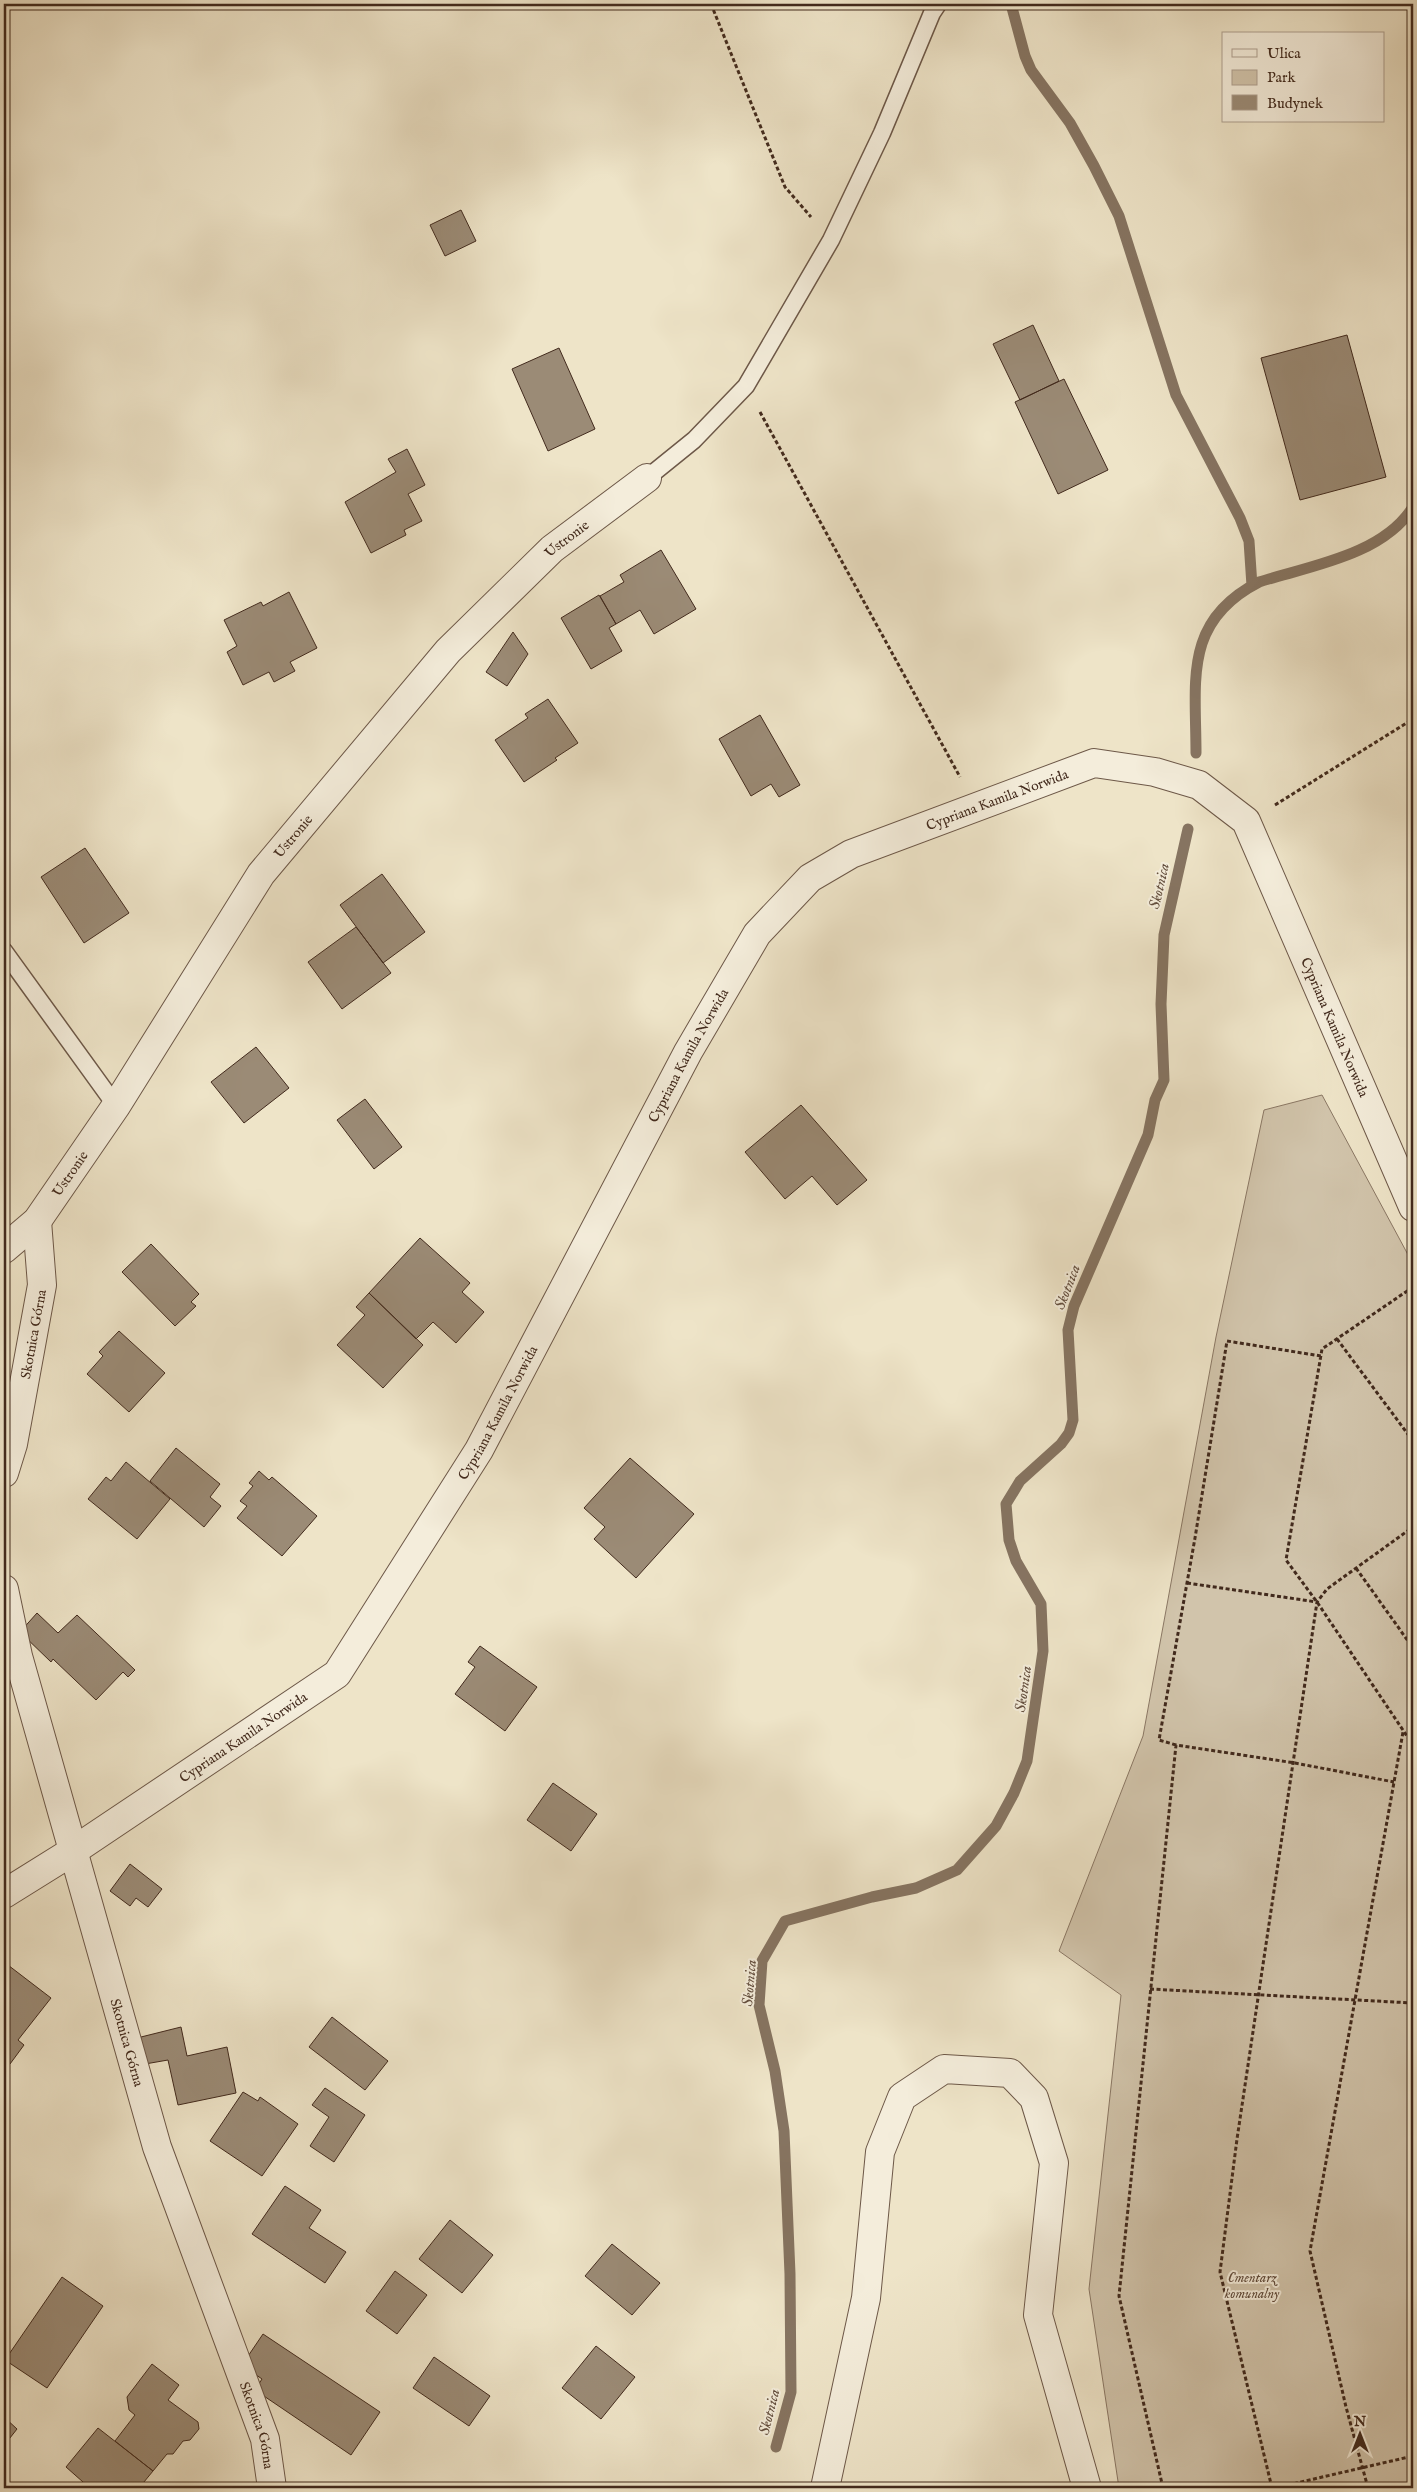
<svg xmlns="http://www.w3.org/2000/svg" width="1417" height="2492" viewBox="0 0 1417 2492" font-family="'IM FELL English',serif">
  <rect width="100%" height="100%" fill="#eee4c8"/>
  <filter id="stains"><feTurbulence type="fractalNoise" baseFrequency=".004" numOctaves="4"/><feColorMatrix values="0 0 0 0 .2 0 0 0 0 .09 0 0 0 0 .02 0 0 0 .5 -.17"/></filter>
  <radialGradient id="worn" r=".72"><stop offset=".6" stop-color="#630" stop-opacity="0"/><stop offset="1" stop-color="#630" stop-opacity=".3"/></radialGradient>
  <!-- green -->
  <path fill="#d1c4ab" stroke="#8a7764" d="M1322,1095L1413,1264V2488H1119L1089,2289L1121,1995L1059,1951L1143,1736L1216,1337L1264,1110Z"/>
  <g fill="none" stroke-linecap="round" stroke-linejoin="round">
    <!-- stream -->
    <path stroke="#867461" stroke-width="11" d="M1011,4L1025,56L1031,70L1070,123L1094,166L1119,216L1176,395L1240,518L1249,541L1252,586
      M1196,753C1196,680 1183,621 1259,582C1310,566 1383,555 1413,507
      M776,2447L791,2392L790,2274L784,2131L775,2071L759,2005L762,1961L785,1921L872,1897L916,1888L957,1870L996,1826L1014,1793L1027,1761L1043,1651L1041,1604L1016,1561L1009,1540L1006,1504L1020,1481L1061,1444L1069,1433L1073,1420L1068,1330L1074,1306L1148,1135L1155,1100L1164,1080L1161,1004L1164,935L1188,829"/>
  </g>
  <!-- building -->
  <path fill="#9b8b76" stroke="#422a1d" d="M461,210L476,241L445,256L430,225Z
    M1033,325L1059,381L1020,400L993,344Z
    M1347,335L1386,477L1300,500L1261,358Z
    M559,348L595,429L548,451L512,369Z
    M1064,379L1108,470L1058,494L1015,402Z
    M407,449L425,485L408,494L422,521L404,530L406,535L371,553L345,502L396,472L388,459Z
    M661,550L696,609L654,634L640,610L616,624L600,596L624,582L620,575Z
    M289,592L317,648L290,662L295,671L274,682L269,672L243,685L227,652L237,646L224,620L261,602L263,606Z
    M599,595L616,624L609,628L622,651L591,669L561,618Z
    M513,632L528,654L507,686L486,672Z
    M548,699L578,743L555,758L557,760L524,782L495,740L528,718L525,714Z
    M760,715L800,785L779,797L771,784L751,796L719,739Z
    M85,848L129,913L84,943L41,877Z
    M382,874L425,932L383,963L340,905Z
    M356,927L391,973L342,1009L308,962Z
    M256,1047L289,1088L244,1123L211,1082Z
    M365,1099L402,1147L374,1169L337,1120Z
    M801,1105L867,1180L837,1205L812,1176L785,1199L745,1152Z
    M420,1238L470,1283L462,1292L484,1312L456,1343L433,1322L416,1339L369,1293Z
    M151,1244L199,1294L191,1302L196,1306L175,1326L122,1272Z
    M369,1293L423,1345L383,1388L337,1345L365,1315L356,1307Z
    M119,1331L165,1373L129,1412L87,1374L103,1356L99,1352Z
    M176,1448L220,1484L210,1497L221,1506L204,1527L150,1481Z
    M630,1458L694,1514L636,1578L594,1539L605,1527L584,1508Z
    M126,1462L170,1499L137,1539L88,1499L106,1477L111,1481Z
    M259,1471L269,1480L272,1477L317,1516L282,1556L237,1518L247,1506L240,1501L253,1486L249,1483Z
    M37,1613L58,1633L77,1615L135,1670L128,1677L123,1672L96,1700L53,1659L51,1662L20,1632Z
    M480,1646L537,1687L505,1731L455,1694L475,1667L468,1662Z
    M553,1783L597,1814L571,1851L527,1820Z
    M130,1864L162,1889L148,1907L136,1898L130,1906L110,1891Z
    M4,1962L51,1998L18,2040L24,2045L10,2064L4,2059Z
    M332,2017L388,2061L365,2090L309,2047Z
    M181,2027L187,2056L227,2047L236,2093L178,2105L168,2060L145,2064L137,2038Z
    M325,2088L365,2115L334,2162L310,2146L329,2117L312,2105Z
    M243,2092L258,2101L260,2097L298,2124L262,2176L210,2141Z
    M285,2186L321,2210L309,2228L346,2252L325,2283L252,2234Z
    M450,2220L493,2255L462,2293L419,2259Z
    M612,2244L660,2283L632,2315L585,2276Z
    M395,2271L427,2295L397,2334L366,2311Z
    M62,2277L103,2306L47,2388L5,2360Z
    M263,2334L380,2412L351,2455L255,2390L262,2379L242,2365Z
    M596,2346L635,2377L601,2419L562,2388Z
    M434,2357L490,2396L469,2426L413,2388Z
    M152,2364L179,2385L168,2400L198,2422L199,2429L190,2440L183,2441L173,2454H167L153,2471L115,2441L135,2415L129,2410L127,2397Z
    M4,2417L17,2429L6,2443L4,2441Z
    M98,2428L153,2471L139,2488H83V2482L66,2467Z
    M309,2484L318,2488H306Z"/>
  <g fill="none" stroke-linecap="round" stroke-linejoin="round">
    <!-- service casing -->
    <g stroke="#6d5848" stroke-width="19">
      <path id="service" d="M647,478L694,440L746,386L831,240L882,133L932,13L938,4
        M4,951L116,1106"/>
    </g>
    <!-- minor casing -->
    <g stroke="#6d5848" stroke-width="30">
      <g id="minor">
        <path id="s1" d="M4,1249L37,1221L116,1106L261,874L448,651L552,549L647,478"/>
        <path id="s2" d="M4,1473L13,1444L42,1285L37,1221"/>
        <path id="s3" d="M4,1589L18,1656L157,2147L265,2439L272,2488"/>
        <path id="s4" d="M4,1894L73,1851L337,1674L479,1450L688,1052L757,934L810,878L851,854L1094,763L1155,772L1199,785L1246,821L1413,1207"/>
        <path d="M825,2488L866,2298L880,2152L902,2097L944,2069L1010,2073L1034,2098L1054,2163L1038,2315L1087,2488"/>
      </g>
    </g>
    <!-- path -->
    <path stroke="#422a1d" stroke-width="3" stroke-dasharray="4 2.5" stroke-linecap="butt" d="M711,4L785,187L811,217
      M760,412L960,777
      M1275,805L1413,719
      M1413,1287L1322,1349L1286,1560L1317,1602L1413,1745
      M1337,1339L1413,1441
      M1356,1568L1413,1648
      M1187,1583L1317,1602
      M1176,1745L1159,1740L1195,1538L1227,1341L1321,1356
      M1150,1989L1413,2003
      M1163,2488L1119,2296L1176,1745L1295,1763L1394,1782
      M1272,2488L1220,2272L1237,2139L1317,1602L1327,1589L1413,1527
      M1275,2488L1413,2456
      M1368,2488L1346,2407L1310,2251L1403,1732"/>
    <!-- service -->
    <use href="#service" stroke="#f4eddb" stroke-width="16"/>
    <!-- minor -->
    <use href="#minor" stroke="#f4eddb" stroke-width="28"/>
  </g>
  <g text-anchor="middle" stroke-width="4" stroke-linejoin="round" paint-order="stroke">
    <!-- street labels -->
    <g font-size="14" fill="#422a1d" stroke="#f4eddb">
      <text dy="5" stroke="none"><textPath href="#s1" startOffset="911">Ustronie</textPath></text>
      <text dy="5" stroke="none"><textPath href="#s4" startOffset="1531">Cypriana Kamila Norwida</textPath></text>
      <text dy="5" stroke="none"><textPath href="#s1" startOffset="506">Ustronie</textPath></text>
      <text dy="5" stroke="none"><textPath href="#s4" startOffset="2026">Cypriana Kamila Norwida</textPath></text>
      <text dy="5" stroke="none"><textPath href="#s4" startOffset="1111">Cypriana Kamila Norwida</textPath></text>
      <text dy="5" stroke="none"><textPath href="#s1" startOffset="101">Ustronie</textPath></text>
      <text dy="5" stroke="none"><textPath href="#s2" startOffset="142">Skotnica Górna</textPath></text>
      <text dy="5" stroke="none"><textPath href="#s4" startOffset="706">Cypriana Kamila Norwida</textPath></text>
      <text dy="5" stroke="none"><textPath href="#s4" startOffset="286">Cypriana Kamila Norwida</textPath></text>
      <text dy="5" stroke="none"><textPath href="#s3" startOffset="470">Skotnica Górna</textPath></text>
      <text dy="5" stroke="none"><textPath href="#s3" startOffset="875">Skotnica Górna</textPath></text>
    </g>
    <!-- park labels -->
    <g font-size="14" font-style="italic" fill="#5f4939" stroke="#f4eddb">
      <text x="1252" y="2282">Cmentarz<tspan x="1252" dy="16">komunalny</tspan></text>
    </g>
    <!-- water labels -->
    <g font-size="15" font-style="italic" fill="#644f3f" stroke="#f4eddb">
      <text transform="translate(1159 886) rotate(-77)" y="5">Skotnica</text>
      <text transform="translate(1067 1287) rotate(-69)" y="5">Skotnica</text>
      <text transform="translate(1023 1689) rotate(-82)" y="5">Skotnica</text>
      <text transform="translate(749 1983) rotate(-85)" y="5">Skotnica</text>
      <text transform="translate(769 2412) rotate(-76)" y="5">Skotnica</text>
    </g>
  </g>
  <!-- margin -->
  <rect width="1417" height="2492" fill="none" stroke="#eee4c8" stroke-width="20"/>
  <rect x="5" y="5" width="1407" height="2482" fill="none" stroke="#422a1d" stroke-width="2.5"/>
  <rect x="10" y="10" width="1397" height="2472" fill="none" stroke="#422a1d"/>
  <!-- legend -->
  <rect x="1222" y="32" width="162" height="90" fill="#f4eddb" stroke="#ad9f8f"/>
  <rect x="1232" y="49" width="25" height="8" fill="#f4eddb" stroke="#ad9f8f"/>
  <text x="1267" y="58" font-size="15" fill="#422a1d">Ulica</text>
  <rect x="1232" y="70" width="25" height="15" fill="#d1c4ab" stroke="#ad9f8f"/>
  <text x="1267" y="82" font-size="15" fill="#422a1d">Park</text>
  <rect x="1232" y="95" width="25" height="15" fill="#9b8b76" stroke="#ad9f8f"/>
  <text x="1267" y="108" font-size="15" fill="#422a1d">Budynek</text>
  <!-- north arrow -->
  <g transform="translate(1360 2434)" stroke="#f4eddb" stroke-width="4" paint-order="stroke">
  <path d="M0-4L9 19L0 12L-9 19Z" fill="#422a1d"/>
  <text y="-8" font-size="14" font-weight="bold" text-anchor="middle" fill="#422a1d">N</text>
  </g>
  <rect width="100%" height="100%" filter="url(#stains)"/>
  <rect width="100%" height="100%" fill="url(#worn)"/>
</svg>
